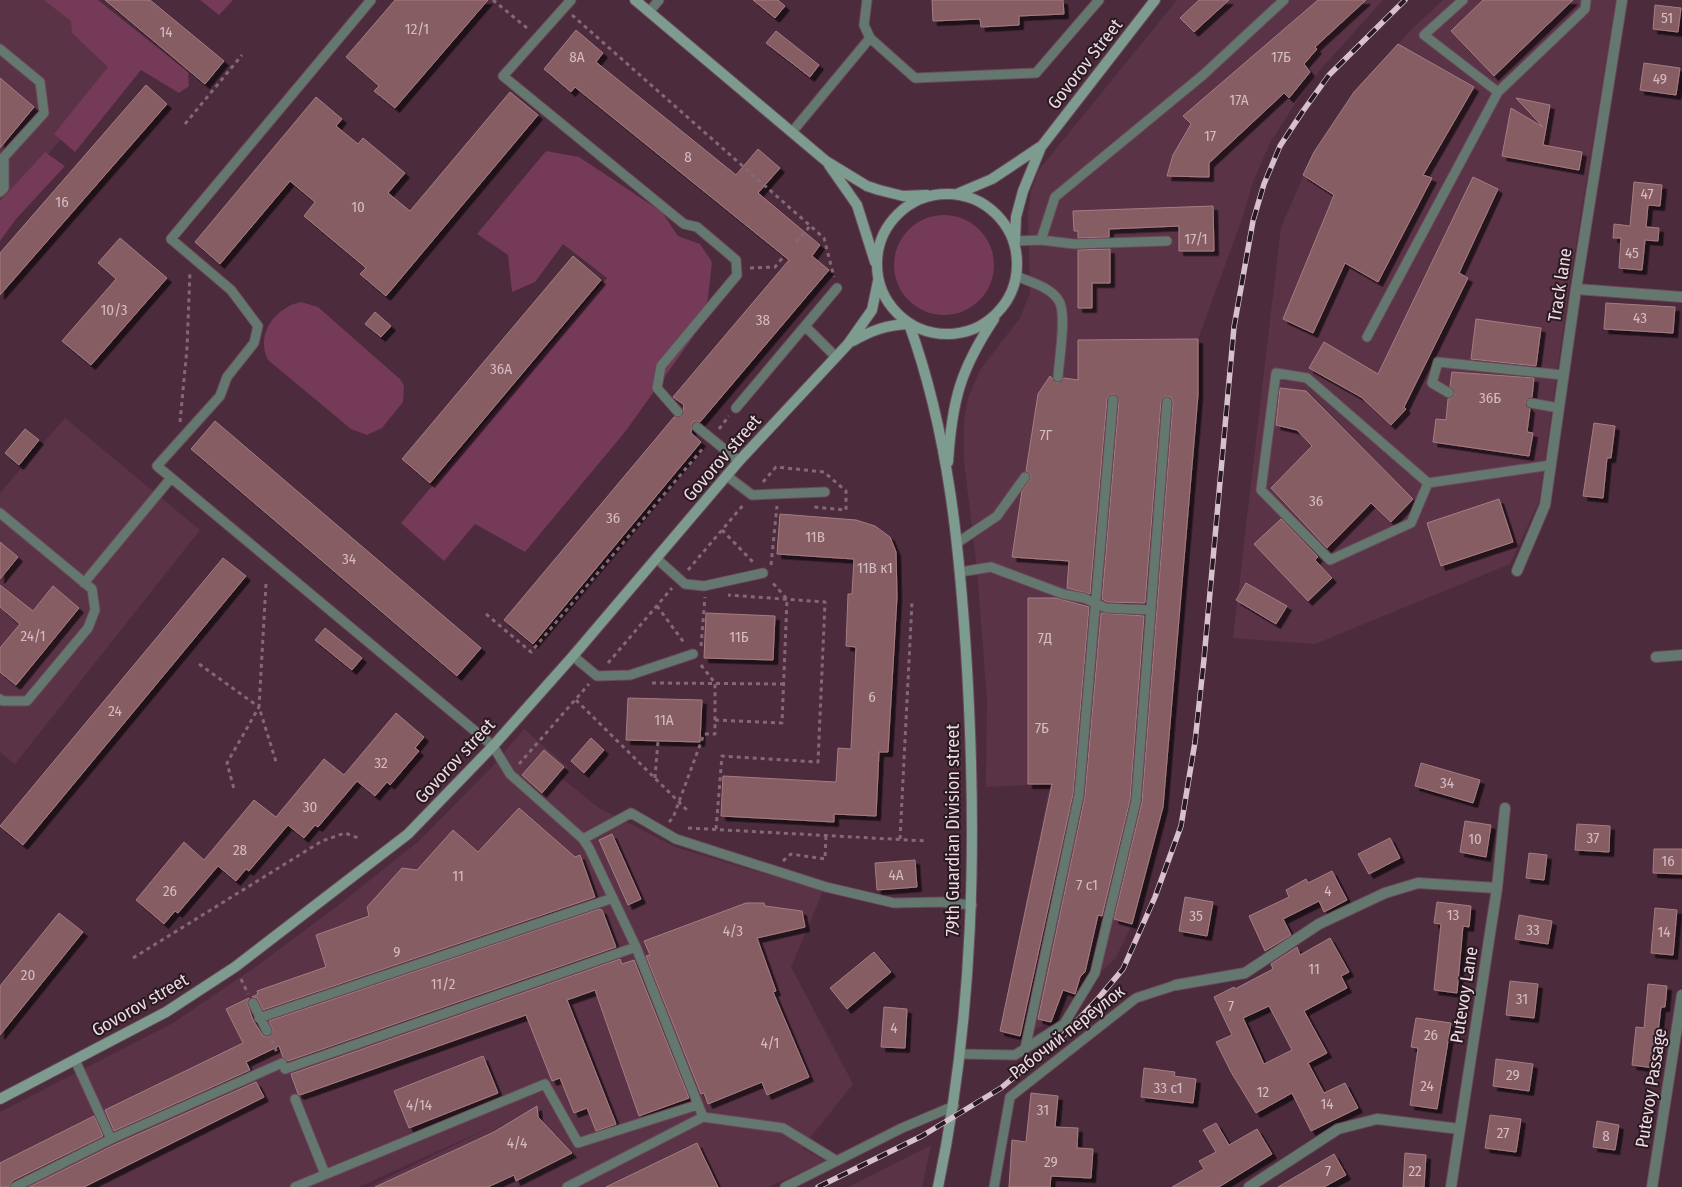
<svg xmlns="http://www.w3.org/2000/svg" width="1682" height="1187" viewBox="0 0 1682 1187" font-family="'Fira Sans Condensed',sans-serif">
  <defs>
    <filter id="shadow"><feDropShadow dx="4.5" dy="4.5" stdDeviation="0" flood-color="#0009"/></filter>
  </defs>
  <rect width="100%" height="100%" fill="#4c2b3c"/>
  <!-- built -->
  <path fill="#5b3347" d="M0,0H57L128,60L0,211Z
    M1177,0H1383L1321,69L1294,105L1270,143L1253,182L1242,219L1198,339L1087,373L1198,376V395L1132,924L1116,958L1076,994L1062,991L1051,1022L1020,1036L1000,1031L1050,784L986,787L987,700L977,570L964,461V421L968,398L980,370L1020,318L1030,293L1028,213L1031,191L1038,171Z
    M1443,0H1616L1569,287L1539,502L1510,564L1315,644L1233,638L1281,227L1314,152L1354,92L1413,28Z
    M65,418L200,530L15,764L0,752V493Z
    M524,729L568,767L560,777L599,808L675,847L823,891L791,967L853,1084L802,1148L825,1161L768,1187H368L502,1122L359,1187H0V1112L173,1023L257,966L340,904L420,840L491,768Z
    M931,1145L922,1187H848L860,1181Z"/>
  <!-- green -->
  <path fill="#743a58" d="M44,0H98L188,72L189,86L179,93L141,70L75,152L54,134L108,67L72,33L71,21Z
    M200,0H233L219,15Z
    M546,151L579,157L662,212L678,236L700,244L712,262L708,298L698,330L625,432L525,552L475,524L444,561L401,523L607,278L563,244L535,282L512,292L508,255L477,234Z
    M45,152L65,166L16,219L0,241V201Z
    M894 265a50 50 0 1 1 100 0a50 50 0 1 1-100 0Z
    M301,302L318,307L401,380L404,386L403,402L382,428L367,435L351,429L268,360C255,335 275,307 301,302Z"/>
  <!-- building -->
  <path fill="#865d63" stroke="#a67c82" fill-rule="evenodd" filter="url(#shadow)" d="M105,0H150L224,61L205,84Z
    M395,0H488L395,108L374,91L379,86L346,57Z
    M753,0H778L785,6L775,18Z
    M932,0H1063L1064,14L1019,16V25L981,27L980,19L933,21Z
    M1199,0H1229L1194,32L1180,18Z
    M1318,0H1366L1315,47L1317,49L1304,64L1310,72L1289,98L1284,93L1209,163V177L1167,176L1173,155L1191,124L1183,116Z
    M1483,0H1573L1494,76L1451,31Z
    M1655,5L1681,8L1678,32L1653,29Z
    M576,30L603,53L596,62L736,175L758,149L780,168L758,193L820,245L812,256L829,270L700,422L695,421L692,423L691,433L701,442L533,644L504,620L674,417L682,416L684,405L673,397L789,260L575,87L571,92L544,69Z
    M776,31L819,65L810,77L766,43Z
    M1398,44L1474,87L1423,175L1432,178L1378,282L1345,263L1313,333L1283,319L1334,195L1303,175L1314,152L1354,92Z
    M1644,63L1680,68L1676,95L1640,90Z
    M0,78L34,107L0,148Z
    M146,85L167,104L0,295V253Z
    M510,92L538,115L386,296L360,274L366,268L304,216L315,202L290,181L220,264L195,242L316,97L342,119L336,126L358,144L363,138L405,173L388,193L410,211Z
    M1516,98L1550,105L1543,145L1582,152L1579,170L1502,156L1511,108L1543,127Z
    M1473,177L1498,189L1459,273L1468,278L1404,407L1406,409L1391,425L1361,397L1309,368L1324,342L1378,374Z
    M1634,182L1662,185L1660,206L1648,205L1646,227L1659,228L1658,241L1645,240L1642,270L1619,268L1621,238H1613L1614,224L1630,226Z
    M1213,206L1214,251H1179V226L1109,229V237L1078,238V231H1074L1073,211Z
    M120,238L167,278L91,365L62,341L116,279L98,263Z
    M1110,249V283H1092V308H1078V250Z
    M573,256L601,280L430,483L402,459Z
    M1606,303L1675,307L1673,333L1604,329Z
    M375,312L391,326L381,337L365,324Z
    M1476,319L1541,328L1536,366L1471,359Z
    M1198,339V395L1163,807L1132,924L1114,919L1142,802L1173,402L1171,397L1165,396L1161,402L1145,603L1107,602L1102,599L1119,401L1114,394L1110,395L1107,399L1090,594L1067,588L1069,561L1012,557L1022,491L1031,478L1030,474L1026,471L1038,394L1050,376L1057,383L1064,378L1078,380V340Z
    M1452,372L1534,378L1532,397L1527,399L1525,402L1530,409L1527,432L1533,433L1529,456L1433,442L1436,419L1446,420L1448,399L1452,398L1455,394L1450,386Z
    M1280,388L1306,391L1413,499L1391,522L1371,503L1327,548L1271,488L1312,446L1297,430L1276,425Z
    M215,421L481,648L457,676L191,449Z
    M1594,423L1615,426L1611,458H1607L1603,498L1583,496Z
    M25,429L39,440L19,465L5,453Z
    M1499,499L1513,542L1441,566L1427,523Z
    M780,514L856,520L875,526L890,537L896,552L897,597L888,752H879L876,816L834,814V822L721,816L723,776L836,782L838,748L851,749L856,647L846,646L848,594H852L854,559L777,554Z
    M1281,519L1318,557L1315,560L1332,578L1308,601L1254,544Z
    M0,542L18,557L0,579Z
    M223,558L246,576L23,845L0,826Z
    M1246,583L1287,606L1276,624L1236,600Z
    M0,585L33,611L53,586L79,608L16,685L0,672V648L20,624L0,607Z
    M1028,598H1056L1089,607L1073,794L1020,1036L1000,1031L1052,784H1028Z
    M706,613L775,616L773,660L704,658Z
    M1101,613L1144,616L1130,800L1102,916L1098,915L1085,972L1080,977L1075,994L1063,990L1051,1022L1038,1019L1085,796Z
    M325,628L362,658L352,670L315,640Z
    M628,698L702,700L700,742L626,740Z
    M396,713L424,737L415,748L419,751L390,785L387,782L375,796L357,781L318,827L315,825L304,838L288,825L249,871L246,869L236,881L218,866L178,913L175,911L164,924L136,900L184,842L204,860L254,800L276,817L324,759L344,775Z
    M591,738L604,750L584,773L571,761Z
    M544,750L564,767L542,793L522,775Z
    M1421,763L1480,780L1473,803L1415,786Z
    M519,808L575,857L580,855L595,897L263,1010L257,998L252,997L258,994L257,991L326,967L316,935L369,916L367,907L402,868L417,870L453,830L478,852Z
    M1465,821L1491,825L1486,857L1460,852Z
    M1577,824L1610,826L1609,852L1575,850Z
    M612,834L641,899L628,905L599,840Z
    M1390,838L1400,858L1369,874L1358,854Z
    M1654,849H1682V874L1653,873Z
    M1529,853L1547,855L1544,880L1526,878Z
    M915,860L917,887L877,890L875,863Z
    M1332,871L1347,900L1324,912L1319,901L1283,919L1291,935L1265,951L1249,916L1289,897L1286,890L1306,879L1308,883Z
    M1185,897L1213,902L1207,936L1179,931Z
    M1437,902L1471,906L1469,927L1463,926L1457,993L1434,990L1441,924L1434,923Z
    M746,903H764L765,906L802,911L805,927L757,938L776,991L773,992L809,1077L767,1095L762,1082L708,1104L704,1093L701,1094L646,956L650,955L644,941Z
    M1655,908L1677,910L1673,955L1651,953Z
    M599,909L602,910L616,947L288,1061L283,1057L279,1046L246,1062L250,1070L114,1131L105,1110L243,1043L226,1009L249,998L247,1003L253,1020L263,1036L269,1037L273,1031L269,1021Z
    M59,913L83,932L0,1035V986Z
    M1519,915L1552,921L1548,944L1515,939Z
    M1330,938L1349,972L1341,976L1347,988L1304,1011L1327,1053L1308,1063L1324,1093L1345,1083L1358,1108L1311,1131L1292,1093L1256,1113L1231,1072L1216,1042L1232,1035L1214,997L1234,987L1235,989L1273,969L1271,964L1297,947L1300,955ZM1269,1006L1292,1050L1264,1064L1243,1018Z
    M874,952L891,972L847,1009L830,988Z
    M620,959L622,964L634,960L689,1098L639,1116L595,990L567,1000L616,1124L596,1131L587,1108L574,1113L560,1078L552,1081L526,1015L300,1095L298,1094L291,1074Z
    M1510,981L1538,984L1534,1018L1506,1015Z
    M1648,984L1667,986L1665,1007H1661L1654,1068L1632,1065L1636,1027L1644,1028Z
    M884,1007L907,1009L905,1048L881,1047Z
    M1416,1018L1451,1023L1437,1109L1410,1105L1418,1048L1411,1047Z
    M483,1056L498,1093L409,1128L394,1091Z
    M1496,1059L1533,1064L1529,1091L1493,1086Z
    M1144,1068L1175,1072L1174,1076L1196,1079L1193,1103L1141,1097Z
    M256,1082L264,1097L84,1187H29L114,1145Z
    M1031,1093L1058,1096L1055,1127L1078,1128L1077,1148L1093,1149L1091,1178L1051,1176L1050,1187H1009L1012,1140L1026,1142Z
    M537,1106L538,1117L572,1153L516,1181L514,1175L488,1187H375L494,1132Z
    M1490,1115L1521,1119L1516,1152L1485,1148Z
    M94,1116L103,1136L12,1181L9,1187H0V1163Z
    M1597,1121L1619,1125L1615,1150L1593,1147Z
    M1216,1123L1229,1145L1257,1129L1272,1154L1219,1187H1172L1204,1169L1199,1161L1216,1152L1203,1130Z
    M697,1143L718,1187H606Z
    M1405,1153L1426,1155L1424,1187H1403Z
    M1334,1154L1346,1175L1324,1187H1278Z"/>
  <g fill="none" stroke-linecap="round" stroke-linejoin="round">
    <!-- lane casing -->
    <g stroke="#694a5a" stroke-width="11">
      <path id="lane" d="M371,0L171,239L231,290L258,326L254,343L227,377L220,396L157,466L493,746L510,774L583,839L589,848L636,947L703,1117
        M571,0L503,76L684,224L697,227L736,260L737,275L661,366L657,388L678,412
        M867,0L864,25L870,38L915,78L1036,73L1099,0
        M1463,0L1424,35L1498,92
        M649,12L659,0
        M0,49L40,82L44,113L4,157V188L0,192
        M792,132L870,38
        M1041,240L1055,197L1203,75L1284,0
        M1015,241L1041,240L1074,244L1167,241
        M1016,276C1030,282 1051,287 1059,301C1067,314 1059,360 1058,377
        M805,326L835,356
        M1367,337L1498,92L1585,9L1586,0
        M1449,393L1432,383L1438,362L1563,375
        M1531,403L1559,408
        M736,408L837,288
        M697,427L739,461
        M727,476L752,495L825,492
        M1428,483L1411,523L1330,560L1261,490L1276,373L1307,378L1428,483L1551,465
        M0,513L92,589L95,610L88,628L27,701H3L0,699
        M957,543L997,516L1025,477
        M656,558L685,584L704,586L763,573
        M960,572L991,567L1063,594L1084,598L1106,608L1151,610
        M84,583L171,478
        M573,656L597,676L630,675L693,654
        M583,839L631,813L676,839L826,887L894,903L941,902L972,905
        M253,1003L267,1031
        M259,1018L613,898
        M1025,1049L1079,795L1113,400
        M960,1054L1015,1055L1064,1024L1095,973L1136,801L1167,402
        M75,1060L111,1139
        M285,1069L636,947
        M295,1099L325,1174
        M15,1187L111,1139L282,1063
        M295,1187L545,1084L578,1143L697,1105
        M567,1187L703,1117L783,1128L837,1161
        M785,1187L902,1128L954,1106
        M994,1187L1010,1097L1136,998L1176,985"/>
    </g>
    <!-- street casing -->
    <g stroke="#694a5a" stroke-width="12">
      <path id="street" d="M1576,289L1682,297
        M1517,571L1545,505L1576,289L1622,0
        M1656,657L1682,655
        M1176,985L1245,973L1319,924L1385,893L1418,883L1497,888
        M1249,1187L1338,1129L1377,1119L1460,1129
        M1451,1187L1497,888L1505,808
        M1652,1187L1682,995"/>
    </g>
    <!-- secondary casing -->
    <g stroke="#694a5a" stroke-width="12">
      <path id="secondary" d="M635,0L826,161L867,186L879,190L903,196L927,195
        M829,165L857,205L875,262
        M959,193L992,179L1040,147
        M877 264a70 70 0 1 1 140 0a70 70 0 1 1-140 0Z
        M1015,241L1016,217L1023,191L1041,147L1155,0
        M909,324C949,434 960,552 967,668C977,842 974,1016 938,1187
        M853,341C872,330 887,325 909,324
        M948,462C952,401 960,370 994,319
        M0,1099L166,1012L235,967L408,834L493,746L573,656L739,461L848,344L872,310L878,281"/>
    </g>
    <!-- path -->
    <path stroke="#856876" stroke-width="3" stroke-dasharray="4 4" stroke-linecap="butt" d="M493,0L527,28
      M572,15L824,238L834,277
      M185,124L242,55
      M796,242L811,225
      M750,268L775,267L784,256
      M180,422L187,348L190,271
      M719,429L729,416
      M763,482L776,467L824,472L846,491V510L814,507
      M722,530L754,563
      M771,565L777,506
      M688,570L744,504
      M266,584L259,707L277,765
      M657,606L685,644
      M486,614L531,652L704,447
      M701,646L705,597
      M608,663L672,588
      M199,664L259,707L227,763L234,789
      M652,683L784,684
      M576,700L687,810
      M715,720L782,723L787,599L772,582
      M519,764L589,684
      M655,778L658,741
      M669,822L673,818L704,734H715V683L701,665
      M688,828L927,841
      M716,829L722,756L818,762L825,602L728,595
      M900,839L912,602
      M783,861L791,854L825,859L826,835
      M133,958L322,841L345,833L361,839
      M241,979L248,994
      M272,1040L277,1053"/>
    <!-- lane -->
    <use href="#lane" stroke="#657870" stroke-width="9"/>
    <!-- street -->
    <use href="#street" stroke="#657870" stroke-width="10"/>
    <!-- secondary -->
    <use href="#secondary" stroke="#7e9b90" stroke-width="10"/>
    <!-- rail casing -->
    <g stroke="#d8c1cc" stroke-width="5.5">
      <path id="rail" d="M818,1187L922,1136L1001,1088L1061,1038L1096,1001L1123,969L1155,897L1181,826L1195,742L1204,659L1234,327L1253,221L1264,184L1280,146L1303,111L1329,75L1405,0"/>
    </g>
    <!-- rail -->
    <use href="#rail" stroke="#291a21" stroke-width="4" stroke-dasharray="11" stroke-linecap="butt"/>
  </g>
  <g text-anchor="middle" stroke-width="4" stroke-linejoin="round" paint-order="stroke">
    <!-- number labels -->
    <g font-size="15" fill="#d5bbc3">
      <text x="1667" y="23">51</text>
      <text x="417" y="34">12/1</text>
      <text x="166" y="37">14</text>
      <text x="577" y="62">8А</text>
      <text x="1281" y="62">17Б</text>
      <text x="1660" y="84">49</text>
      <text x="1239" y="105">17А</text>
      <text x="1210" y="141">17</text>
      <text x="688" y="162">8</text>
      <text x="1647" y="199">47</text>
      <text x="62" y="207">16</text>
      <text x="358" y="212">10</text>
      <text x="1196" y="244">17/1</text>
      <text x="1632" y="258">45</text>
      <text x="114" y="315">10/3</text>
      <text x="1640" y="323">43</text>
      <text x="763" y="325">38</text>
      <text x="501" y="374">36А</text>
      <text x="1490" y="403">36Б</text>
      <text x="1046" y="440">7Г</text>
      <text x="1316" y="506">36</text>
      <text x="613" y="523">36</text>
      <text x="815" y="542">11В</text>
      <text x="349" y="564">34</text>
      <text x="875" y="573">11В к1</text>
      <text x="33" y="641">24/1</text>
      <text x="739" y="642">11Б</text>
      <text x="1045" y="643">7Д</text>
      <text x="872" y="702">6</text>
      <text x="115" y="716">24</text>
      <text x="664" y="725">11А</text>
      <text x="1042" y="733">7Б</text>
      <text x="381" y="768">32</text>
      <text x="1447" y="788">34</text>
      <text x="310" y="812">30</text>
      <text x="1593" y="843">37</text>
      <text x="1475" y="844">10</text>
      <text x="240" y="855">28</text>
      <text x="1668" y="866">16</text>
      <text x="896" y="880">4А</text>
      <text x="458" y="881">11</text>
      <text x="1087" y="890">7 с1</text>
      <text x="170" y="896">26</text>
      <text x="1328" y="896">4</text>
      <text x="1453" y="920">13</text>
      <text x="1196" y="921">35</text>
      <text x="1533" y="935">33</text>
      <text x="733" y="936">4/3</text>
      <text x="1664" y="937">14</text>
      <text x="397" y="957">9</text>
      <text x="1314" y="974">11</text>
      <text x="28" y="980">20</text>
      <text x="443" y="989">11/2</text>
      <text x="1522" y="1004">31</text>
      <text x="1231" y="1011">7</text>
      <text x="894" y="1033">4</text>
      <text x="1431" y="1040">26</text>
      <text x="770" y="1048">4/1</text>
      <text x="1513" y="1080">29</text>
      <text x="1427" y="1091">24</text>
      <text x="1168" y="1093">33 с1</text>
      <text x="1263" y="1097">12</text>
      <text x="1327" y="1109">14</text>
      <text x="419" y="1110">4/14</text>
      <text x="1043" y="1115">31</text>
      <text x="1503" y="1138">27</text>
      <text x="1606" y="1141">8</text>
      <text x="517" y="1148">4/4</text>
      <text x="1051" y="1167">29</text>
      <text x="1328" y="1176">7</text>
      <text x="1415" y="1176">22</text>
    </g>
    <!-- street labels -->
    <g font-size="18" fill="#efdae3" stroke="#291a21">
      <text transform="translate(1085 64) rotate(-52)" y="6">Govorov Street</text>
      <text transform="translate(1560 285) rotate(-81)" y="6">Track lane</text>
      <text transform="translate(722 458) rotate(-49)" y="6">Govorov street</text>
      <text transform="translate(455 761) rotate(-47)" y="6">Govorov street</text>
      <text transform="translate(953 830) rotate(-90)" y="6">79th Guardian Division street</text>
      <text transform="translate(1464 995) rotate(-81)" y="6">Putevoy Lane</text>
      <text transform="translate(140 1005) rotate(-30)" y="6">Govorov street</text>
      <text transform="translate(1067 1032) rotate(-38)" y="6">Рабочий переулок</text>
      <text transform="translate(1651 1088) rotate(-81)" y="6">Putevoy Passage</text>
    </g>
  </g>
</svg>
